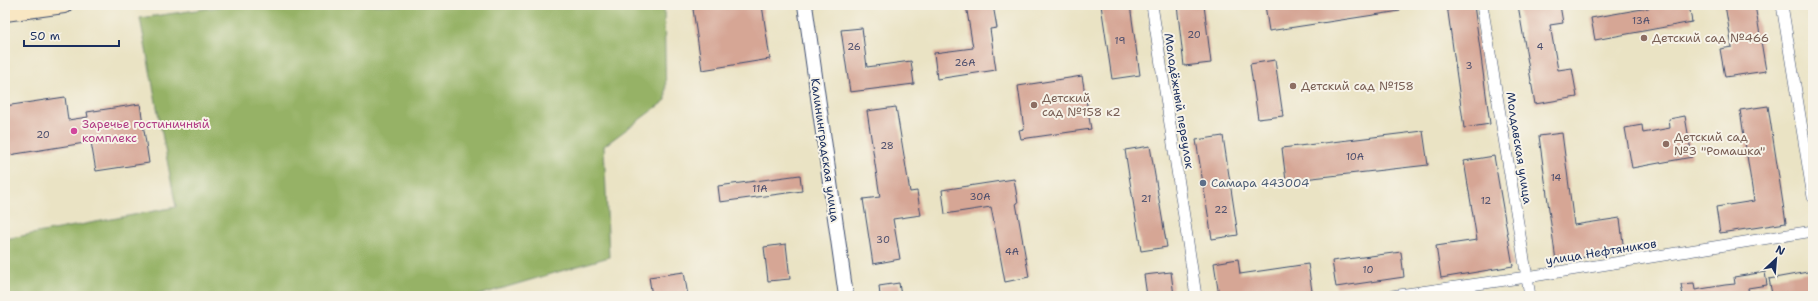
<svg xmlns="http://www.w3.org/2000/svg" width="1818" height="301" viewBox="0 0 1818 301" font-family="'Shantell Sans',sans-serif">
  <rect width="100%" height="100%" fill="#f7f3e8"/>
  <filter id="ink" filterUnits="userSpaceOnUse"><feTurbulence type="fractalNoise" baseFrequency=".025" numOctaves="2"/><feDisplacementMap in="SourceGraphic" scale="8" xChannelSelector="R" yChannelSelector="G"/><feConvolveMatrix kernelMatrix="1 2 1 2 8 2 1 2 1" color-interpolation-filters="sRGB"/></filter>
  <filter id="wash" filterUnits="userSpaceOnUse"><feTurbulence type="fractalNoise" baseFrequency=".012" numOctaves="4" result="noise"/><feDisplacementMap in="SourceGraphic" scale="16" xChannelSelector="R" yChannelSelector="G"/><feGaussianBlur stdDeviation="0.9" result="paint"/><feColorMatrix in="noise" values="0 0 0 0 0 0 0 0 0 0 0 0 0 0 0 0 0 1.4 0 .05"/><feComposite in="paint" operator="in"/></filter>
  <g filter="url(#wash)">
    <rect width="100%" height="100%" fill="#eae3c4"/>
    <!-- forest -->
    <path fill="#96b266" stroke="#587062" d="M232,5H664L666,100L604,146L609,257L476,296H5V239L176,207L140,18Z"/>
    <g id="blocks">
      <!-- building -->
      <path fill="#d6a695" d="M720,5H762L770,59L702,70L693,9Z
        M966,5H993L997,28L990,29L996,70L937,79L934,53L973,48Z
        M1101,5H1130L1140,75L1112,79Z
        M1177,5H1204L1211,63L1184,66Z
        M1265,5H1400V11L1269,31Z
        M1447,5H1474L1490,124L1464,128Z
        M1518,5H1560L1563,23L1550,25L1558,70L1572,68L1577,97L1535,104Z
        M1665,5H1689L1692,22L1595,40L1591,18Z
        M1725,5H1755L1766,71L1725,77L1720,49L1732,47Z
        M862,28L867,67L911,61L914,84L850,92L841,30Z
        M1275,60L1283,116L1258,119L1250,64Z
        M1082,76L1091,129L1021,139L1019,130L1024,129L1018,86Z
        M65,97L68,120L88,117L87,112L140,104L149,163L96,171L91,142L9,155L5,130V106Z
        M1768,106L1786,223L1720,233L1716,207L1754,201L1740,110Z
        M896,107L910,192L917,191L921,215L893,219L900,259L873,264L863,199L880,197L867,111Z
        M1685,116L1692,157L1632,168L1625,128L1642,125L1643,133L1670,128L1669,119Z
        M1423,131L1428,165L1286,181L1282,148Z
        M1562,133L1574,225L1620,218L1624,252L1556,261L1539,136Z
        M1223,136L1238,235L1212,239L1196,140Z
        M1150,146L1167,247L1141,251L1125,150Z
        M1494,156L1513,266L1441,278L1436,246L1477,240L1464,161Z
        M800,175L802,191L720,202L718,186Z
        M1014,179L1018,203H1016L1029,277L1005,282L991,207L945,214L942,190Z
        M786,244L790,279L768,281L764,247Z
        M1401,252L1404,277L1336,287L1332,261Z
        M1238,259L1240,274L1308,264L1312,291L1278,296H1219L1214,263Z
        M1813,271V291L1780,296V293L1772,294L1769,279Z
        M684,272L688,296H652L649,277Z
        M1171,272L1174,296H1147L1144,275Z
        M1765,272L1767,285L1748,288L1749,296H1683L1681,284L1694,283L1695,290L1725,285L1735,284L1734,277Z
        M899,283L901,296H880L879,286Z"/>
    </g>
  </g>
  <g filter="url(#ink)">
    <use href="#blocks" fill-opacity="0" stroke="#3a4a6d" stroke-width="1"/>
    <g fill="none" stroke-linecap="round" stroke-linejoin="round">
      <!-- minor casing -->
      <g stroke="#3a4a6d" stroke-width="12">
        <path id="minor" d="M1152,5L1196,296
          M1482,5L1530,296
          M1782,5L1813,197
          M1392,296L1527,277L1813,231"/>
      </g>
      <!-- tertiary casing -->
      <g stroke="#3a4a6d" stroke-width="16">
        <path id="tertiary" d="M805,5L846,296"/>
      </g>
      <!-- secondary casing -->
      <g stroke="#3a4a6d" stroke-width="18">
        <path id="secondary" d="M5,13L64,5"/>
      </g>
      <!-- minor -->
      <use href="#minor" stroke="#fff" stroke-width="11"/>
      <!-- tertiary -->
      <use href="#tertiary" stroke="#fff" stroke-width="14"/>
      <!-- secondary -->
      <use href="#secondary" stroke="#f9e7c3" stroke-width="16"/>
    </g>
  </g>
  <!-- markers -->
  <g fill="#8d6e63" stroke="#f7f3e8" stroke-width="1.5">
    <circle cx="1644" cy="38" r="4"/>
    <circle cx="1293" cy="86" r="4"/>
    <circle cx="1034" cy="105" r="4"/>
    <circle cx="1666" cy="144" r="4"/>
  </g>
  <circle fill="#d1479c" stroke="#f7f3e8" stroke-width="1.5" cx="74" cy="131" r="4"/>
  <circle fill="#5c6f8a" stroke="#f7f3e8" stroke-width="1.5" cx="1203" cy="183" r="4"/>
  <g text-anchor="middle" stroke-width="4" stroke-linejoin="round" paint-order="stroke">
    <!-- number labels -->
    <g font-size="10" fill="#4a4d6c">
      <text x="1641" y="24">13А</text>
      <text x="1194" y="38">20</text>
      <text x="1120" y="44">19</text>
      <text x="854" y="50">26</text>
      <text x="1540" y="50">4</text>
      <text x="965" y="66">26А</text>
      <text x="1469" y="69">3</text>
      <text x="43" y="138">20</text>
      <text x="887" y="149">28</text>
      <text x="1355" y="160">10А</text>
      <text x="1556" y="181">14</text>
      <text x="760" y="192">11А</text>
      <text x="980" y="200">30А</text>
      <text x="1146" y="202">21</text>
      <text x="1486" y="204">12</text>
      <text x="1221" y="213">22</text>
      <text x="883" y="243">30</text>
      <text x="1012" y="255">4А</text>
      <text x="1368" y="273">10</text>
    </g>
    <!-- education labels -->
    <g font-size="12" fill="#785e54" stroke="#f7f3e8" text-anchor="start">
      <text x="1652" y="42">Детский сад №466</text>
      <text x="1301" y="90">Детский сад №158</text>
      <text x="1042" y="102">Детский<tspan x="1042" dy="14">сад №158 к2</tspan></text>
      <text x="1674" y="141">Детский сад<tspan x="1674" dy="14">№3 "Ромашка"</tspan></text>
    </g>
    <!-- street labels -->
    <g font-size="12" fill="#1b2f5e" stroke="#f7f3e8">
      <text transform="translate(1179 101) rotate(81)" y="4">Молодёжный переулок</text>
      <text transform="translate(1519 148) rotate(81)" y="4">Молдавская улица</text>
      <text transform="translate(825 150) rotate(82)" y="4">Калининградская улица</text>
      <text transform="translate(1601 252) rotate(-9)" y="4">улица Нефтяников</text>
    </g>
    <!-- hotel labels -->
    <g font-size="12" fill="#b23c85" stroke="#f7f3e8" text-anchor="start">
      <text x="82" y="128">Заречье гостиничный<tspan x="82" dy="14">комплекс</tspan></text>
    </g>
    <!-- service labels -->
    <g font-size="12" fill="#4e5e75" stroke="#f7f3e8" text-anchor="start">
      <text x="1211" y="187">Самара 443004</text>
    </g>
  </g>
  <!-- margin -->
  <rect width="1818" height="301" fill="none" stroke="#f7f3e8" stroke-width="20"/>
  <!-- north arrow -->
  <g transform="translate(1776 259) rotate(26)" stroke="#f7f3e8" stroke-width="3" paint-order="stroke">
  <path d="M0-3L7 15L0 10L-7 15Z" fill="#1b2f5e"/>
  <text y="-6" font-size="11" font-weight="bold" text-anchor="middle" fill="#1b2f5e">N</text>
  </g>
  <!-- scale -->
  <path d="M24 40v6h95v-6" fill="none" stroke="#1b2f5e" stroke-width="2"/>
  <text x="30" y="40" font-size="12" fill="#1b2f5e" stroke="#f7f3e8" stroke-width="3" paint-order="stroke">50 m</text>
</svg>
